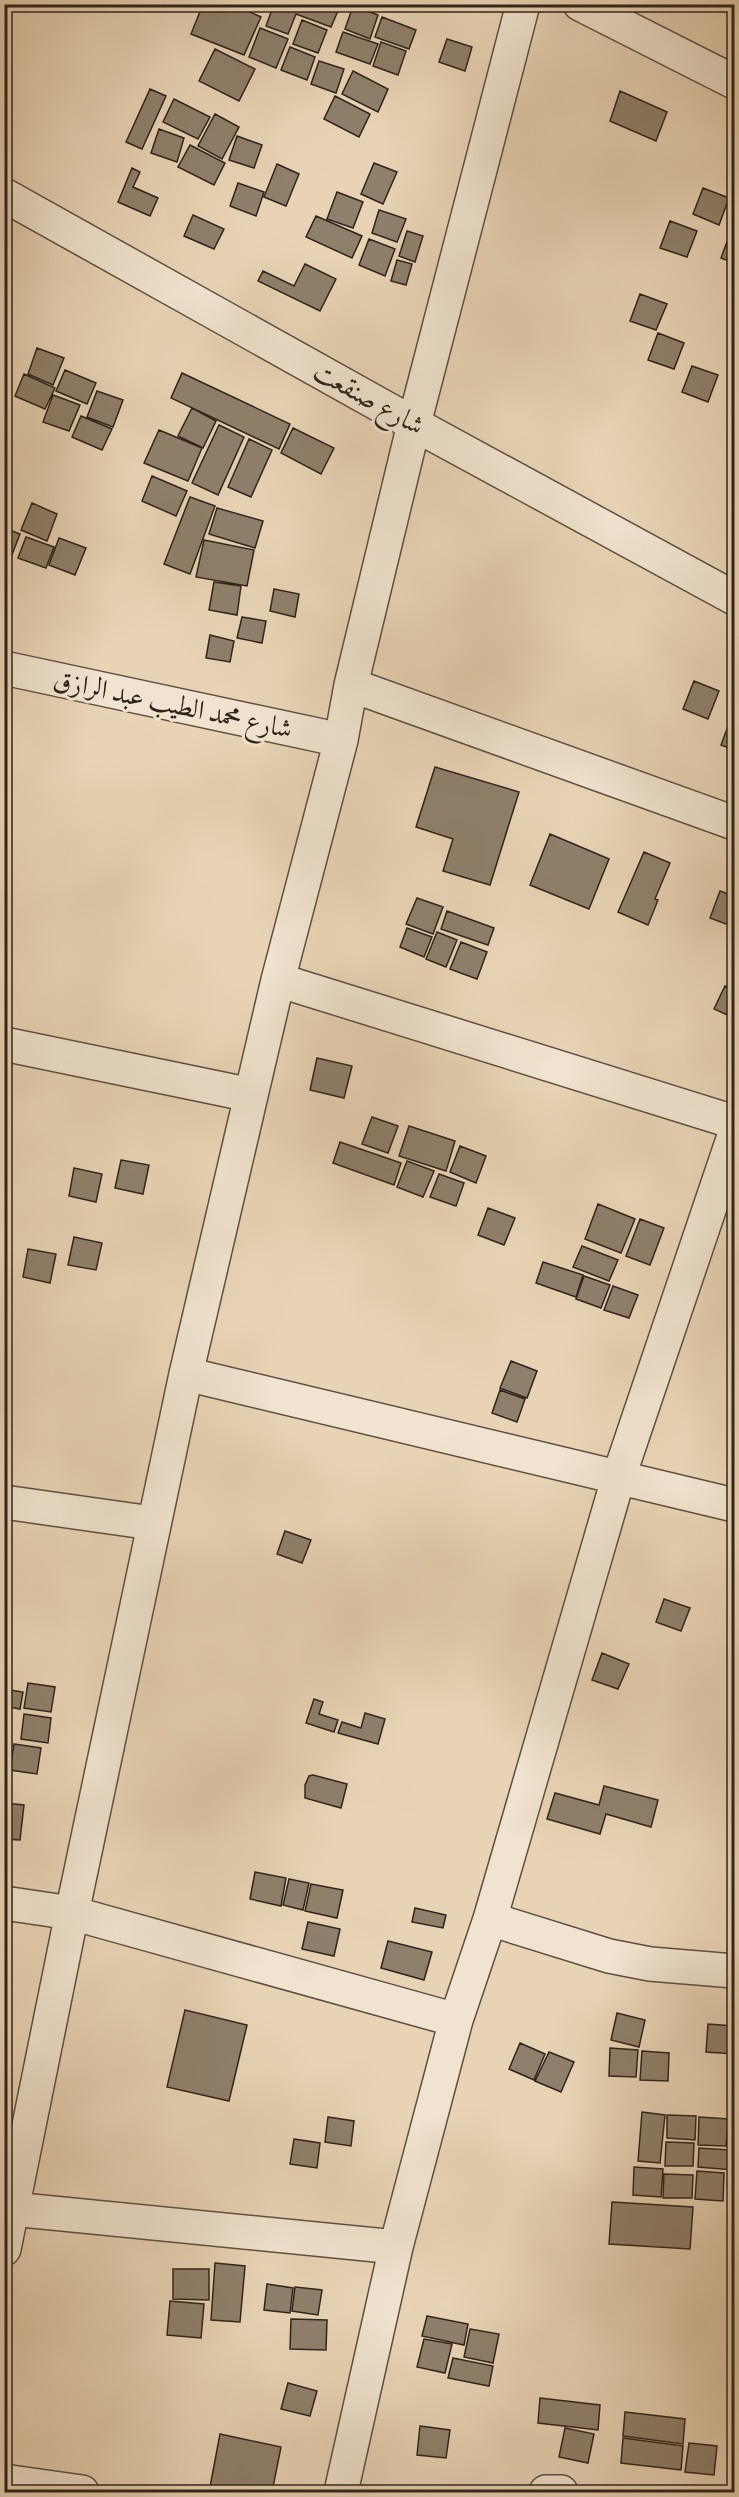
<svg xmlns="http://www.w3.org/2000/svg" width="739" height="2497" viewBox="0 0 739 2497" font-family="'EB Garamond',Amiri,serif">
  <rect width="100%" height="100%" fill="#e8d4b5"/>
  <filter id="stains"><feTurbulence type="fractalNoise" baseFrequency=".00333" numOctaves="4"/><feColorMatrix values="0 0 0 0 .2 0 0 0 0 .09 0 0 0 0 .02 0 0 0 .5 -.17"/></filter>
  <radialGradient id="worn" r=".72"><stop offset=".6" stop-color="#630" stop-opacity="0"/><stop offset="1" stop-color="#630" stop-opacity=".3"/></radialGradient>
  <!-- building -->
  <path fill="#8f806c" stroke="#2e241c" stroke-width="1.5" d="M203,4H232L261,17L244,55L191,34Z
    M245,4H265L263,11Z
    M274,4H336L340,6L331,27L296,14L288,34L266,26Z
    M353,6L378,15L370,39L345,29Z
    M382,17L416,30L409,49L375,37Z
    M302,20L327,30L318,53L293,44Z
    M260,28L288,39L276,68L249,57Z
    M343,32L378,44L370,64L336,52Z
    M447,39L472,47L465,71L439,62Z
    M381,42L406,51L398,75L373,66Z
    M290,47L315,57L307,80L281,70Z
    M215,49L255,69L239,101L199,81Z
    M319,61L344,69L336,93L311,84Z
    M353,71L388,89L378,112L342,94Z
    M150,89L166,96L142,149L126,142Z
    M620,91L667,112L656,141L610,121Z
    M335,96L370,114L359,137L324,119Z
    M174,99L210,117L198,139L163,122Z
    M215,114L239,127L222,159L198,146Z
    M159,129L184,138L177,162L151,153Z
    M237,136L262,145L254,168L229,160Z
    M190,145L225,163L214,185L178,167Z
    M374,163L397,172L383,204L361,194Z
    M277,164L299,174L286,206L264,197Z
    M132,168L140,172L133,187L158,198L150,216L118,202Z
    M238,183L264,192L256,216L230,206Z
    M703,188L729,198L719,225L693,214Z
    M337,192L363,202L353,228L327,219Z
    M379,210L406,219L397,242L372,233Z
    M193,215L224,229L214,249L184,236Z
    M316,216L362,236L352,258L306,237Z
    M670,221L697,231L687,257L660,248Z
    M407,231L423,236L415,262L399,256Z
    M731,231L734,233V263L721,258Z
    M369,239L395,249L385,276L359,265Z
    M397,260L412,264L406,285L391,281Z
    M305,264L336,279L320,311L258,281L263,271L294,286Z
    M640,294L667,304L656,330L630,321Z
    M658,333L684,343L674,369L648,360Z
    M37,348L64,358L53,385L28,374Z
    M692,366L718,375L708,402L682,392Z
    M65,370L96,383L87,404L56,391Z
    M182,373L290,424L279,449L171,398Z
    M24,374L55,388L45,409L15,396Z
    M97,391L123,400L113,427L87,417Z
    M53,395L80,405L69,431L43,422Z
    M192,408L216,421L203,448L178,436Z
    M81,416L112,429L102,450L72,437Z
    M219,425L244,437L218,495L192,483Z
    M293,428L334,448L321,474L281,453Z
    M159,430L202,448L188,481L144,463Z
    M249,439L272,450L251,497L228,487Z
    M152,476L187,491L176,516L142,501Z
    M190,497L215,506L190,574L164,564Z
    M32,503L57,514L47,541L21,530Z
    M217,508L263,521L255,548L209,534Z
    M4,528L20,534L10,560L4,559Z
    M26,537L54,547L46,568L18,558Z
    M59,538L86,548L75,575L49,565Z
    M204,540L254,550L247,586L196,577Z
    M214,582L241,586L237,615L209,610Z
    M274,589L299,594L295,617L270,611Z
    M242,617L266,621L262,643L237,638Z
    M210,635L234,641L230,662L206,658Z
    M694,681L719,691L708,719L683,709Z
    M731,718L734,720V750L721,745Z
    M435,767L519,792L490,885L443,871L453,839L416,827Z
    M550,834L609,859L589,909L530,885Z
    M644,852L670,863L655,899L658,900L648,925L618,912Z
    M720,891L734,896V927L710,918Z
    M417,898L443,907L433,934L406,924Z
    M447,911L494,928L488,945L441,929Z
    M407,928L432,937L424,957L400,947Z
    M437,932L457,940L446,967L426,959Z
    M461,942L487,952L477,979L450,969Z
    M725,986L734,990V1018L714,1009Z
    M317,1058L352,1066L344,1098L310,1090Z
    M372,1117L398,1126L388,1153L362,1144Z
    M409,1126L455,1141L446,1171L399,1156Z
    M340,1142L401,1163L394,1185L333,1163Z
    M460,1146L486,1156L476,1183L450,1172Z
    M121,1160L149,1165L143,1194L115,1188Z
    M407,1161L434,1171L423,1197L397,1187Z
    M74,1168L102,1174L96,1202L69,1196Z
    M439,1174L464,1183L456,1206L430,1197Z
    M598,1204L635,1219L621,1253L585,1239Z
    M488,1208L515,1218L504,1245L478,1235Z
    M640,1219L664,1228L650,1265L626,1256Z
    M74,1237L102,1243L96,1270L68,1265Z
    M582,1246L618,1260L609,1281L573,1267Z
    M28,1249L56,1254L50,1283L23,1277Z
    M543,1262L583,1275L576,1297L536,1283Z
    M584,1276L610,1285L601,1308L576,1299Z
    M613,1286L638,1295L629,1318L604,1310Z
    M511,1361L537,1371L527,1398L500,1388Z
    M500,1390L525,1399L517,1422L492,1413Z
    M285,1531L311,1540L302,1563L277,1554Z
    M664,1599L690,1608L681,1631L656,1622Z
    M602,1653L629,1664L618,1689L592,1680Z
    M28,1683L55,1687L51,1712L24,1708Z
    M4,1689L23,1692L20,1709L4,1706Z
    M314,1699L323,1702L319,1714L338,1720L334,1732L306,1723Z
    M365,1713L385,1719L378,1744L338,1733L342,1722L361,1728Z
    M24,1714L51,1718L48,1743L21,1739Z
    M4,1715L10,1716L4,1753Z
    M14,1744L41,1748L37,1774L10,1770Z
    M313,1775L347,1784L341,1808L305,1798V1785L309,1776Z
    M604,1786L658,1800L651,1827L606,1814L600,1834L547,1819L555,1793L599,1805Z
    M4,1803L24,1805L20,1840L4,1839Z
    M255,1872L286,1878L281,1906L250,1899Z
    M289,1879L309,1883L303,1910L283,1905Z
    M311,1884L343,1890L337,1918L305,1911Z
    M415,1908L446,1915L443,1928L412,1922Z
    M308,1922L340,1929L334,1956L302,1949Z
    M388,1941L432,1952L424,1980L381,1968Z
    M185,2010L247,2025L229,2101L167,2087Z
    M617,2013L645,2020L639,2047L611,2040Z
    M708,2024L734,2026V2054L706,2052Z
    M520,2043L545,2054L534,2080L509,2069Z
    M610,2048L638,2050L636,2077L609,2076Z
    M642,2051L669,2053L668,2081L640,2080Z
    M549,2052L574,2062L561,2092L535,2081Z
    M642,2112L665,2115L660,2163L638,2161Z
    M667,2115L696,2116L695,2140L667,2138Z
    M328,2117L354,2121L351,2146L325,2142Z
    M699,2117L728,2119L726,2146L698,2145Z
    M731,2121H734V2170L698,2167L699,2148L729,2150Z
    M294,2139L320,2143L317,2168L290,2164Z
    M666,2142L694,2143L693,2166H665Z
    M634,2167L663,2169L661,2197L633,2195Z
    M697,2171L724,2173L723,2201L695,2199Z
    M664,2174L693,2175L692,2198H663Z
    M612,2202L693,2207L690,2249L609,2244Z
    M215,2263L245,2266L240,2322L211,2320Z
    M173,2269H209V2300L173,2299Z
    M267,2284L293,2288L290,2313L264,2310Z
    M295,2287L322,2290L318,2315L292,2311Z
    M170,2301L204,2304L201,2338L167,2335Z
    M427,2316L468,2324L464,2345L422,2336Z
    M291,2319L327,2320L326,2350L290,2349Z
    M470,2329L499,2334L493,2363L464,2357Z
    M424,2339L452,2344L445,2373L417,2367Z
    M453,2358L493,2366L489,2386L448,2378Z
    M288,2383L317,2391L310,2416L281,2409Z
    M540,2398L600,2405L598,2430L538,2423Z
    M625,2412L685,2419L683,2444L623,2436Z
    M420,2426L450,2430L446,2458L417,2455Z
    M565,2428L594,2434L588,2463L559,2457Z
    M220,2434L281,2447L272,2492H237L210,2487Z
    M623,2438L683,2446L681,2470L621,2463Z
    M689,2443L717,2446L714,2475L685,2472Z"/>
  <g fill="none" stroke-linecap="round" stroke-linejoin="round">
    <!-- minor casing -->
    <g stroke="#5c5042" stroke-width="36">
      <path id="minor" d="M580,4L734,82
        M4,195L414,424L734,598
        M4,668L341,740
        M351,685L734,823
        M278,980L734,1122
        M4,1044L251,1095
        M186,1374L734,1505
        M4,1502L152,1523
        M4,1903L72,1913L456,2020
        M490,1919L609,1956L650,1964L734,1971
        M12,2209L396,2247
        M4,2249L72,1913L186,1374L278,980L341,740L351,685L414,424L523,4
        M4,2481L82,2492
        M341,2492L396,2247L456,2020L490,1919L618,1479L734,1136
        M546,2492H561"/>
    </g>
    <!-- minor -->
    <use href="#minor" stroke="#f0e3cf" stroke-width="33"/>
  </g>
  <g text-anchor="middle" stroke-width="6" stroke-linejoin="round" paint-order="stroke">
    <!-- street labels -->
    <g font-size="27" fill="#2e241c" stroke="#f0e3cf">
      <text transform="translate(369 398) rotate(29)" y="9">شارع صنقعت</text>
      <text transform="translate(173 704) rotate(12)" y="9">شارع محمد الطيب عبد الرازق</text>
    </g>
  </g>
  <!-- margin -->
  <rect width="739" height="2497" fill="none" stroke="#e8d4b5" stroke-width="24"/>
  <rect x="6" y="6" width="727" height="2485" fill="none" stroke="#2e241c" stroke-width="3"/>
  <rect x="12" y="12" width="715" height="2473" fill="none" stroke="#2e241c" stroke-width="1.5"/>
  <rect width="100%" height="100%" filter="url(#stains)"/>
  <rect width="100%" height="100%" fill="url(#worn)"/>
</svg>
